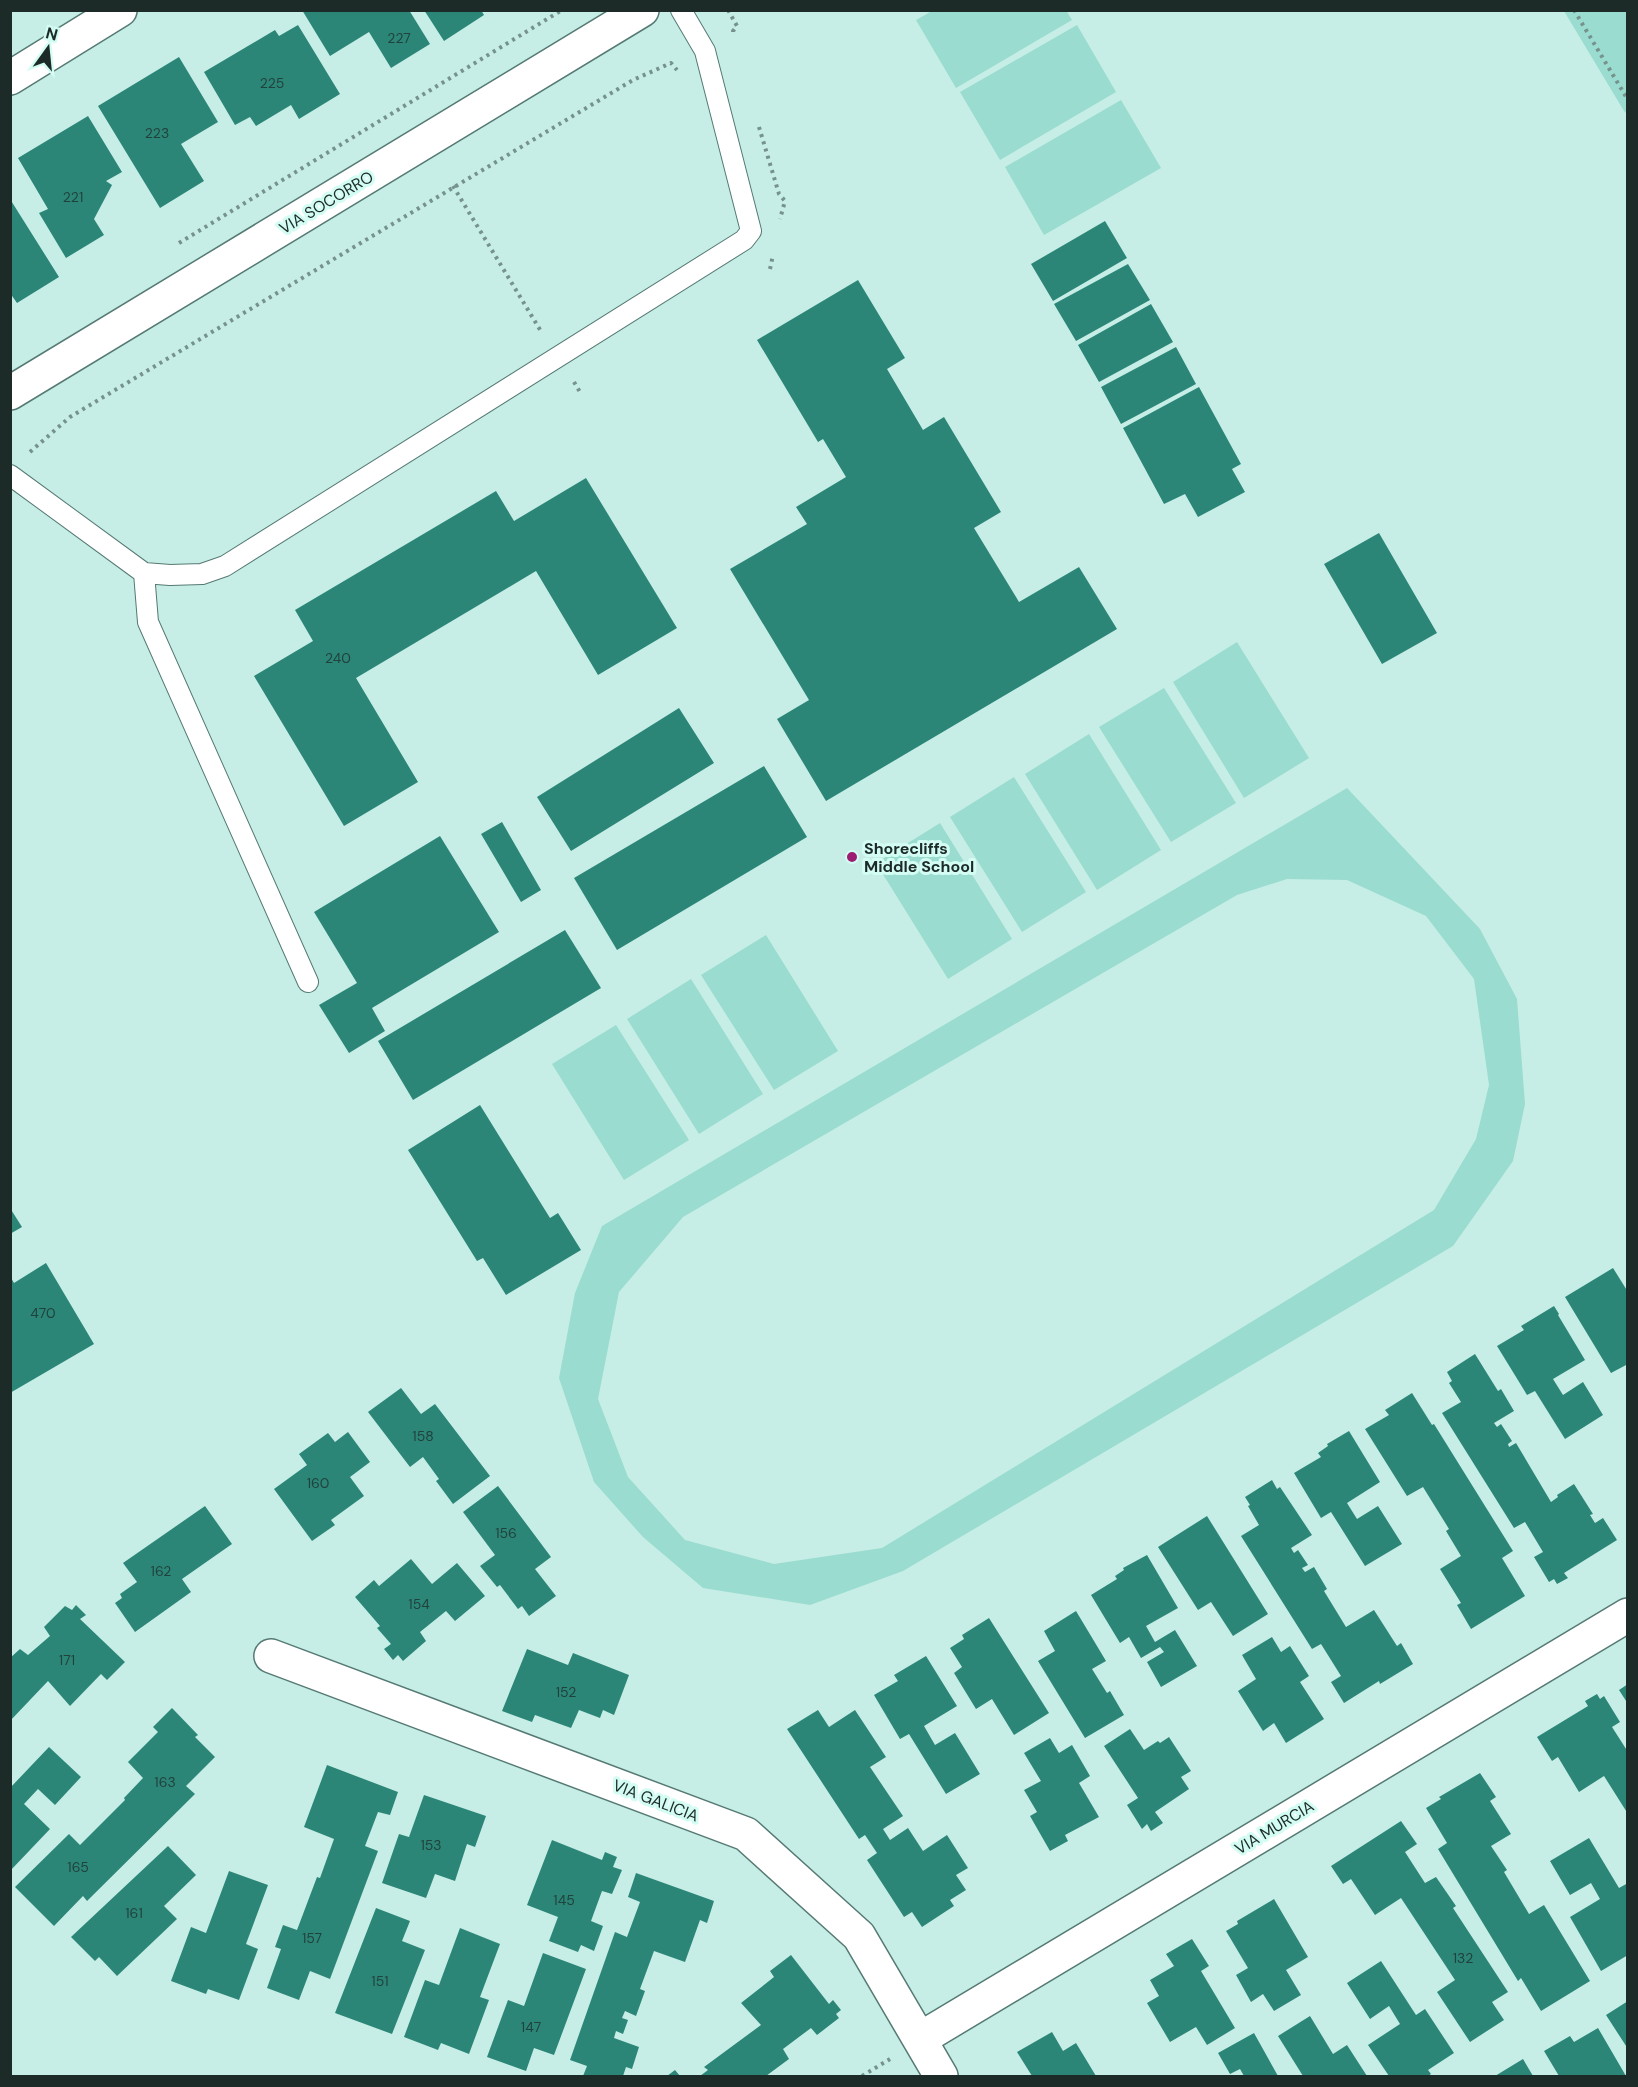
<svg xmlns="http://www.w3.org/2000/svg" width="1638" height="2087" viewBox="0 0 1638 2087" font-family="'DM Sans',sans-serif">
  <rect width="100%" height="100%" fill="#c6eee6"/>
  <!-- green -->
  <path fill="#9adccf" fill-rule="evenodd" d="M1066,10L1072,20L956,88L916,20L932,11Z
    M1564,11H1627V114L1624,111Z
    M1077,25L1116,92L1000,160L960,92Z
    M1121,100L1161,168L1044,235L1005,167Z
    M1237,642L1309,758L1244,798L1173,682Z
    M1164,688L1236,803L1171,842L1099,727Z
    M1089,734L1161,850L1097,890L1025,774Z
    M1014,777L1086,892L1022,932L950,817Z
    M1347,788L1480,929L1517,999L1525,1104L1513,1161L1453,1246L903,1571L810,1605L703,1588L643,1537L594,1482L559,1378L575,1293L602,1226ZM1287,879L1347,880L1426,916L1474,979L1489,1085L1476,1139L1434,1210L882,1548L774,1564L685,1540L628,1477L598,1399L619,1292L683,1217L1237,895Z
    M940,823L1012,939L948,979L876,863Z
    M766,935L838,1051L774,1090L701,975Z
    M691,979L763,1094L699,1134L627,1019Z
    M616,1025L689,1140L624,1180L552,1064Z"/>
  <!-- building -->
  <path fill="#2c8678" d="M302,10H409L430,44L391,68L369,32L330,56Z
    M424,10H481L484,15L444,41Z
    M298,25L340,94L299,119L291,105L256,126L250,117L235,125L204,72L275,30L279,36Z
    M179,57L218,122L181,144L204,181L160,208L98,106Z
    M88,116L122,172L106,181L112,185L94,219L104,235L66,258L39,213L48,209L18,158Z
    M10,199L59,277L17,303L10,293Z
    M1105,221L1127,258L1053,301L1031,264Z
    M1128,264L1150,300L1076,341L1054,304Z
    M858,280L905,358L887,369L923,430L944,417L1001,512L974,528L1019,602L1079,567L1117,629L826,801L777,719L809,700L730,569L807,524L796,507L846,477L823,439L818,442L757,340Z
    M1151,304L1173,342L1099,382L1078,345Z
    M1176,347L1196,384L1121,424L1101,387Z
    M1199,387L1241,464L1232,469L1245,492L1198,517L1185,494L1164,504L1123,428Z
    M586,478L677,628L598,675L536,571L356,678L418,782L344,826L254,676L313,641L295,610L496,491L514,521Z
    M1379,533L1437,633L1382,664L1324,564Z
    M679,708L714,763L571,851L537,797Z
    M764,766L807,837L617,950L574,878Z
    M502,822L541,890L521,902L481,834Z
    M440,836L499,932L372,1008L385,1031L349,1053L319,1005L357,983L314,912Z
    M565,930L601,988L413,1100L378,1041Z
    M480,1105L550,1218L558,1213L581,1250L506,1295L483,1258L477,1261L408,1150Z
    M10,1208L22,1227L10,1234Z
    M46,1263L94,1344L10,1393V1276L14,1283Z
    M1613,1268L1628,1292V1364L1611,1373L1565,1297Z
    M1554,1306L1559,1314L1558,1315L1585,1360L1553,1379L1563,1395L1583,1382L1603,1415L1565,1439L1535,1391L1527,1395L1497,1346L1524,1330L1521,1326Z
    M1475,1354L1498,1391L1501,1389L1514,1411L1494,1423L1497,1427L1501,1424L1512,1441L1508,1444L1509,1447L1516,1443L1551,1502L1558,1497L1557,1495L1574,1484L1593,1514L1590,1515L1595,1523L1603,1518L1617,1540L1564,1573L1568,1578L1557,1584L1554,1579L1549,1582L1534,1557L1543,1552L1525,1522L1514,1528L1442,1413L1461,1402L1449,1383L1452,1381L1447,1372Z
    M401,1388L421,1414L435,1404L490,1476L453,1504L436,1481L439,1479L423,1457L410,1467L368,1412Z
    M1412,1393L1432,1425L1434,1424L1513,1551L1502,1558L1525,1596L1471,1629L1457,1605L1461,1603L1440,1569L1461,1556L1446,1531L1449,1529L1423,1487L1407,1496L1365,1429L1389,1415L1385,1410Z
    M1349,1431L1380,1482L1347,1503L1357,1519L1378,1506L1402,1544L1365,1566L1331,1512L1321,1518L1294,1473L1321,1457L1318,1453L1328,1446L1327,1444Z
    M348,1432L370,1462L350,1477L364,1496L331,1520L335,1525L312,1541L274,1489L307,1465L299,1454L328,1433L335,1442Z
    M1272,1480L1277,1489L1280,1487L1312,1535L1291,1548L1294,1553L1298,1550L1308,1565L1302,1568L1305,1572L1314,1567L1327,1589L1324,1591L1346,1627L1374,1610L1397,1646L1401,1643L1413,1664L1380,1684L1379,1681L1344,1703L1331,1682L1341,1676L1321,1644L1312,1649L1241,1536L1259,1525L1248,1506L1250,1505L1245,1497Z
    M498,1486L551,1557L535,1569L556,1596L529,1616L522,1606L518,1609L500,1585L497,1587L480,1566L495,1555L463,1512Z
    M205,1506L232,1544L182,1579L191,1592L135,1632L115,1603L122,1598L120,1594L137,1582L123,1563Z
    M1207,1516L1268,1614L1233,1636L1211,1602L1198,1610L1158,1547Z
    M1147,1555L1178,1608L1146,1626L1155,1642L1175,1630L1197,1666L1161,1687L1147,1662L1164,1652L1160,1647L1141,1658L1129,1637L1120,1643L1091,1595L1117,1579L1115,1576L1124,1570L1123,1568Z
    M411,1559L432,1584L457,1563L485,1596L455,1621L446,1611L420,1632L426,1641L403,1661L398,1655L393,1660L384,1649L391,1644L377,1628L380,1626L355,1597L374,1580L379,1586Z
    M76,1605L86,1615L80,1619L125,1662L107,1680L101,1674L70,1706L48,1681L10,1721V1658L20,1649L28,1655L50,1636L44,1627L65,1606L72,1610Z
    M1076,1611L1106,1661L1092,1669L1107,1693L1110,1691L1124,1715L1085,1738L1038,1661L1055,1651L1044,1631Z
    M989,1618L1049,1713L1014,1735L992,1699L976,1709L954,1673L962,1667L950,1648L964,1639L962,1635Z
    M1272,1637L1281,1652L1290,1646L1309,1676L1300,1682L1324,1719L1286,1743L1274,1723L1263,1731L1238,1691L1256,1679L1242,1655Z
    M527,1649L568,1665L573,1653L629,1675L614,1715L603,1710L600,1718L579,1710L571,1728L535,1715L532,1722L502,1711Z
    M926,1656L957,1706L924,1726L935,1745L955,1733L980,1774L946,1794L909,1734L900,1739L874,1695L898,1681L894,1675Z
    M1628,1684V1704L1619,1690Z
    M1597,1694L1600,1699L1604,1696L1620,1722L1612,1727L1628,1752V1814L1604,1776L1579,1792L1558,1757L1552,1761L1537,1737L1588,1706L1585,1701Z
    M172,1708L198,1735L195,1737L215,1757L186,1786L195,1794L87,1901L83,1896L54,1926L15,1887L69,1834L80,1845L125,1800L124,1798L143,1778L128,1762L158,1732L153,1727Z
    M818,1710L829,1727L855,1710L886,1757L870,1767L903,1816L883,1829L890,1840L908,1828L923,1851L947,1835L968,1868L956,1875L966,1890L950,1900L954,1906L922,1927L912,1912L904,1917L867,1860L877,1853L865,1835L859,1839L787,1729Z
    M1130,1729L1144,1750L1158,1741L1160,1743L1169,1737L1191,1771L1181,1777L1189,1789L1155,1812L1163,1823L1151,1831L1147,1824L1142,1829L1127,1805L1138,1798L1104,1746Z
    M1050,1738L1059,1753L1072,1745L1090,1776L1079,1783L1099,1817L1065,1835L1068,1841L1050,1851L1030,1816L1037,1812L1024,1790L1041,1781L1024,1753Z
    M49,1747L81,1777L55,1805L38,1789L24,1804L50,1829L10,1871V1788Z
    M327,1765L398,1792L390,1815L378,1812L365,1846L378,1851L330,1979L310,1971L299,2000L267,1988L281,1949L275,1947L283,1925L297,1930L317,1877L320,1878L334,1839L304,1827Z
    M1480,1773L1496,1797L1490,1801L1511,1834L1491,1846L1507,1870L1504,1872L1529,1914L1544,1905L1590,1981L1541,2011L1521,1978L1518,1981L1438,1849L1447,1843L1426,1808L1441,1799L1439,1797Z
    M424,1795L486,1816L475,1847L467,1844L455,1881L435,1874L426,1898L382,1883L399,1834L409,1837Z
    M1401,1821L1417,1844L1405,1852L1425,1883L1436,1877L1456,1906L1453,1908L1508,1992L1492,2002L1504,2020L1470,2042L1437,1992L1455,1980L1401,1898L1375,1915L1351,1879L1343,1884L1331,1866Z
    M1589,1838L1619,1888L1628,1883V1955L1601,1971L1570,1917L1600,1899L1591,1883L1570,1895L1550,1861Z
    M552,1840L602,1860L605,1852L617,1857L613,1867L622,1870L612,1894L602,1891L591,1921L603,1926L594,1951L581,1945L578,1952L549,1941L558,1917L527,1905Z
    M168,1846L196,1875L164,1906L177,1919L117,1976L99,1957L95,1961L71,1937Z
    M229,1871L268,1885L246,1944L258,1949L239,2000L208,1989L206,1994L171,1981L191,1927L206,1933Z
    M636,1873L714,1901L707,1923L700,1920L685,1962L654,1951L640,1989L645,1991L636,2016L625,2011L622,2018L628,2020L623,2034L616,2031L614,2038L639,2047L632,2069L626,2067L623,2076H583L587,2066L570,2060L615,1932L627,1937L640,1902L628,1897Z
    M1274,1899L1308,1957L1286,1970L1301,1995L1274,2011L1263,1994L1251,2002L1236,1975L1248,1968L1226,1931L1238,1924L1237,1921Z
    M376,1908L410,1921L402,1941L425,1950L392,2034L335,2013Z
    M460,1928L500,1944L480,1997L489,2000L469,2054L441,2043L438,2050L404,2037L425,1980L439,1985Z
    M1192,1939L1209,1966L1201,1971L1235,2028L1207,2045L1196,2027L1170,2042L1147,2003L1159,1996L1150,1980L1174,1966L1166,1954Z
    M543,1953L586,1969L554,2055L534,2048L526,2071L487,2057L508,2000L524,2006Z
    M791,1955L829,2004L833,2000L841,2010L836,2014L839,2018L817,2035L811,2028L783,2049L789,2059L766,2076H700L708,2070L704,2067L761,2025L741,2003L774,1977L770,1971Z
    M1381,1961L1416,2015L1425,2009L1454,2053L1428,2070L1431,2074L1428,2076H1389L1368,2045L1400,2024L1389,2006L1370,2019L1347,1983Z
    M1628,2001V2049L1606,2015Z
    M1310,2016L1333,2054L1347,2045L1367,2076H1303L1278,2036Z
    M1598,2028L1626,2076H1559L1544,2051L1570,2036L1574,2042Z
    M1052,2032L1063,2051L1076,2043L1096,2076H1032L1017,2052Z
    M1254,2033L1278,2076H1244L1240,2069L1230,2074L1218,2053Z
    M1523,2059L1533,2076H1495Z
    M675,2070L680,2076H667Z"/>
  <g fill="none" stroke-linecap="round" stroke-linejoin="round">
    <!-- lane casing -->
    <g stroke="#557a73" stroke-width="22">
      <path id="lane" d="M10,475L144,573L170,575L202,574L225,566L744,240L751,231L707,59L705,51L681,10
        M144,573L148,622L308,982"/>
    </g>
    <!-- street casing -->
    <g stroke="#557a73" stroke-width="36">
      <path id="street" d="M10,78L120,10
        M271,1656L746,1834L859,1936L941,2076
        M920,2039L1628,1615"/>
    </g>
    <!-- secondary casing -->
    <g stroke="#557a73" stroke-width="36">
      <path id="secondary" d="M10,393L642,10"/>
    </g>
    <!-- path -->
    <path stroke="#76928c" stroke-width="4" stroke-dasharray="3 4.5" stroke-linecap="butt" d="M728,10L737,26L733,31L734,36
      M1574,10L1628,100
      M759,127L779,194L785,201L780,219
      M453,186L542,333
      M179,243L562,10
      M770,269L773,255
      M574,382L580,392
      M30,452L70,417L633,80L671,63L677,70
      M862,2076L890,2059"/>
    <!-- lane -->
    <use href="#lane" stroke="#fff" stroke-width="20"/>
    <!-- street -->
    <use href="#street" stroke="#fff" stroke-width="33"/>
    <!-- secondary -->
    <use href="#secondary" stroke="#fff" stroke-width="33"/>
  </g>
  <!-- markers -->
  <circle fill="#9c1d71" stroke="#d3fcf3" stroke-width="2" cx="852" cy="857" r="6"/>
  <g text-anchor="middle" stroke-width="6" stroke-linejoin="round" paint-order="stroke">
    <!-- number labels -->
    <g font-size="14" fill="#20423c">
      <text x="399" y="43">227</text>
      <text x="272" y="88">225</text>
      <text x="157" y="138">223</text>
      <text x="73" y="202">221</text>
      <text x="338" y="663">240</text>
      <text x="43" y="1318">470</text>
      <text x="423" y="1441">158</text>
      <text x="318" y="1488">160</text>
      <text x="506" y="1538">156</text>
      <text x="161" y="1576">162</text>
      <text x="419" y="1609">154</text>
      <text x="67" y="1665">171</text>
      <text x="566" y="1697">152</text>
      <text x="165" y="1787">163</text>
      <text x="431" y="1850">153</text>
      <text x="78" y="1872">165</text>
      <text x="564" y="1905">145</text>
      <text x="134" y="1918">161</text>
      <text x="312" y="1943">157</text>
      <text x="1463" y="1963">132</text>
      <text x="380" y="1986">151</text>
      <text x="531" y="2032">147</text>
    </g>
    <!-- street labels -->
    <g font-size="16" fill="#1c2b28" stroke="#d3fcf3">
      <text transform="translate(326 202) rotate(-31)" y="6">VIA SOCORRO</text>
      <text transform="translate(656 1800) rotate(21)" y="6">VIA GALICIA</text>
      <text transform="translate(1274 1827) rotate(-31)" y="6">VIA MURCIA</text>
    </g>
    <!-- poi labels -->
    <g font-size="16" font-weight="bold" fill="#1c2b28" stroke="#d3fcf3" text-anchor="start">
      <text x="864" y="854">Shorecliffs<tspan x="864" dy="18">Middle School</tspan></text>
    </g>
  </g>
  <!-- border -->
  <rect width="1638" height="2087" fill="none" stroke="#1c2b28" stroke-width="24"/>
  <!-- north arrow -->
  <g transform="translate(48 48) rotate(15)" stroke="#d3fcf3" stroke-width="4.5" paint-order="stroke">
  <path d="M0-4.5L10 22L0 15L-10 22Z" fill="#1c2b28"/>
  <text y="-9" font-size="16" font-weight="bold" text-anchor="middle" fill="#1c2b28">N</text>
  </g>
</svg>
